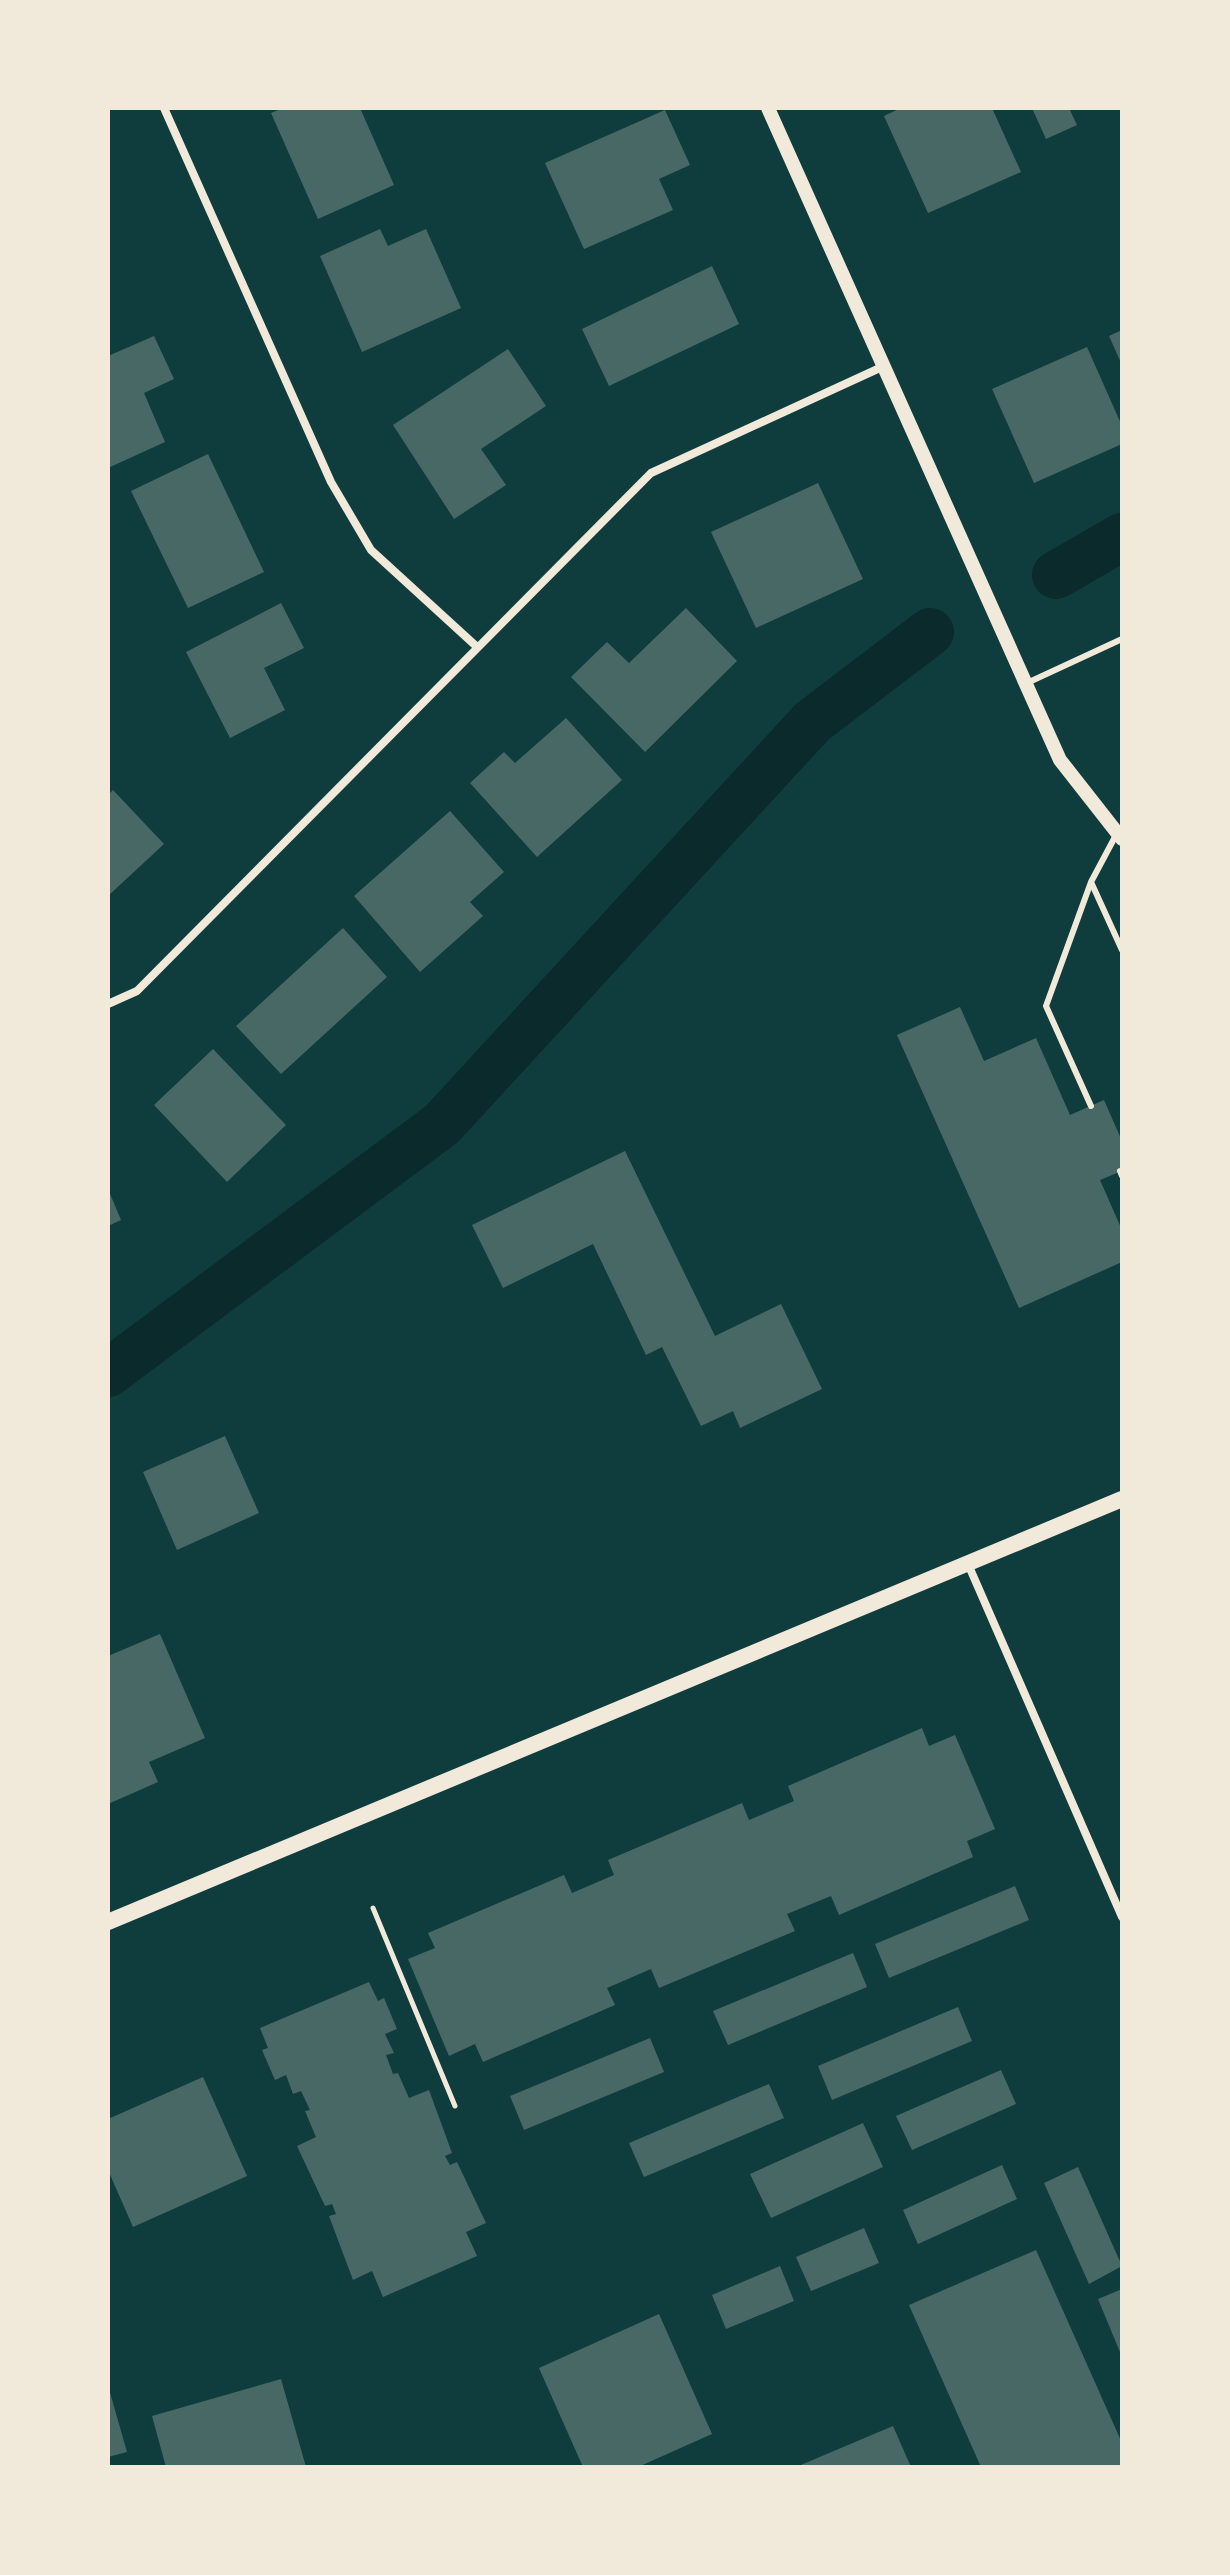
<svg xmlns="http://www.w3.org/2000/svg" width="1230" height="2575" viewBox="0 0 1230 2575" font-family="Commissioner,sans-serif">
  <rect width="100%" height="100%" fill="#0f3d3e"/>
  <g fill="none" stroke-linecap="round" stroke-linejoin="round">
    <!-- canal -->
    <path stroke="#0a2a2b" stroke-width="48" d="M1056,575L1122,537
      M108,1373L442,1124L812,722L930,632"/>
  </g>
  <!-- building -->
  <path fill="#486865" d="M283,108H360L394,185L318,219L271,113Z
    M901,108H992L1021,172L928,213L884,116Z
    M1032,108H1069L1077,125L1046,139Z
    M665,110L690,165L659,179L673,210L584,249L545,163Z
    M380,229L388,246L426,229L461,308L362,352L320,256Z
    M712,266L739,324L609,386L582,329Z
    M1122,330V365L1109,336Z
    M154,336L174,379L144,393L165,442L108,468V356Z
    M1087,347L1122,426V444L1034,483L992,389Z
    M508,349L546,406L481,449L506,485L454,519L393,425Z
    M208,454L264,572L188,608L131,491Z
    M818,483L863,579L756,628L711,532Z
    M281,603L304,648L264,668L285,710L230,738L186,652Z
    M686,608L737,661L645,752L571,677L607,642L629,663Z
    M566,718L622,780L537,857L470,783L504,752L515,763Z
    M113,790L164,844L108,896V795Z
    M450,811L504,872L470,902L483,916L420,972L354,896Z
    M343,928L387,977L281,1074L236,1026Z
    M960,1007L984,1061L1036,1038L1070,1115L1104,1100L1122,1141V1171L1100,1180L1122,1230V1262L1019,1308L897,1035Z
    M213,1049L286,1125L227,1182L154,1105Z
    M625,1151L715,1336L781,1304L822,1389L740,1428L733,1411L701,1426L662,1347L646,1355L593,1244L503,1288L472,1225Z
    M108,1189L121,1220L108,1226Z
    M225,1436L259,1513L177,1550L143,1472Z
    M160,1634L205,1738L149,1762L158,1782L108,1804V1656Z
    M922,1728L929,1746L955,1735L995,1829L967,1841L973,1857L839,1915L831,1896L787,1914L795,1931L659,1988L651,1969L607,1988L615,2005L483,2062L475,2044L449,2056L408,1959L435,1948L428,1933L564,1875L572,1893L614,1875L608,1860L742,1803L749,1820L794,1801L788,1786Z
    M1015,1886L1029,1920L889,1978L875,1944Z
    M853,1953L867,1987L728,2045L713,2011Z
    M369,1982L378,2001L384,1998L397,2029L385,2034L394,2053L386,2055L393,2074L398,2073L409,2098L429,2090L452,2153L445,2156L450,2165L457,2162L486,2223L466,2232L477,2256L383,2297L372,2271L353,2280L329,2216L336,2214L332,2204L325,2206L297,2146L316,2137L305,2111L310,2110L301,2091L293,2094L286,2075L275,2080L262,2050L268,2048L260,2028Z
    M958,2007L972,2041L832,2100L818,2066Z
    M650,2038L664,2072L524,2130L510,2096Z
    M1001,2070L1016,2104L912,2150L896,2116Z
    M203,2077L247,2176L133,2227L108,2170V2119Z
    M769,2084L784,2118L644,2177L629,2143Z
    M863,2123L883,2167L771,2218L750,2174Z
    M1002,2165L1017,2199L918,2244L903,2210Z
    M1078,2167L1122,2266L1089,2284L1044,2183Z
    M864,2228L879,2263L811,2291L796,2257Z
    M1036,2250L1122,2443V2467H981L909,2305Z
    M780,2266L794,2301L726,2329L712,2295Z
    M1122,2289V2357L1098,2299Z
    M659,2314L712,2434L638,2467H583L539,2368Z
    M281,2379L306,2467H166L152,2416Z
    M109,2389L127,2452L108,2457V2390Z
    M893,2426L911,2467H796Z"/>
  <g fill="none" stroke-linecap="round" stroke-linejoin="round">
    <!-- path -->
    <path stroke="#f1e9da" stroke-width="5" d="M373,1908L455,2106"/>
    <!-- service -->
    <path stroke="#f1e9da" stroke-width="6" d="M1027,683L1122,639
      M1116,835L1091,882L1122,950
      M1091,1106L1046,1006L1091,882
      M1120,1171L1122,1176"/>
    <!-- minor -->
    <path stroke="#f1e9da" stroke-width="8" d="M164,108L331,482L371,550L476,646
      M108,1004L137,991L651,473L882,367
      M968,1564L1122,1917"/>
    <!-- tertiary -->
    <path stroke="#f1e9da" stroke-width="14" d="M768,108L1060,760L1122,839"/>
    <!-- secondary -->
    <path stroke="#f1e9da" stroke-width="16" d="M108,1922L1122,1499"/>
  </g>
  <!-- border -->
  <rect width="1230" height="2575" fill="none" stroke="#f1e9da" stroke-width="220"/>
</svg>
